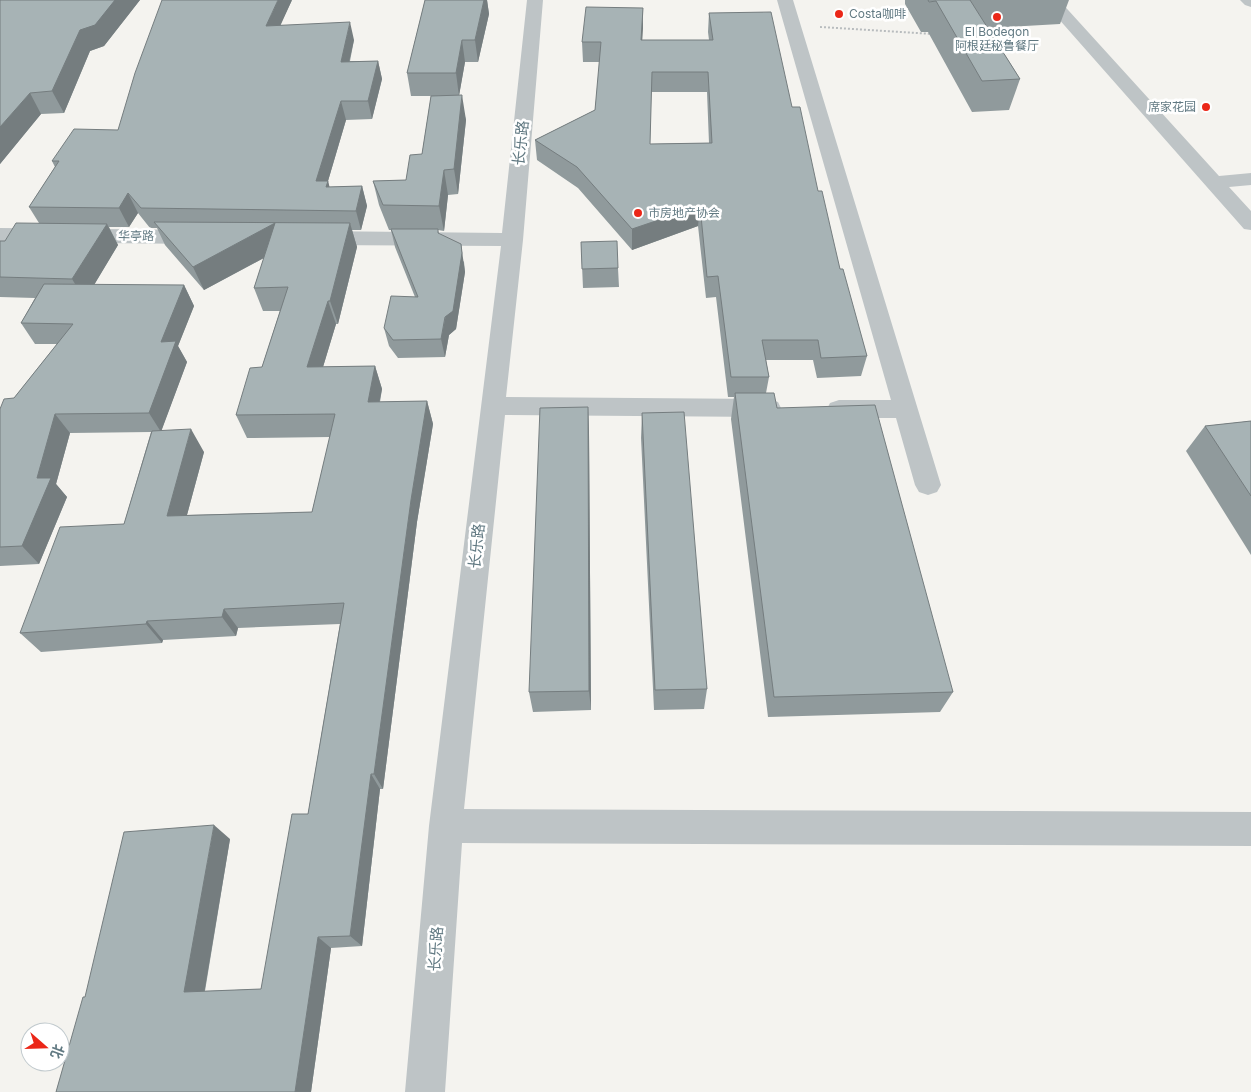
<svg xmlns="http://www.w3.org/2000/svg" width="1251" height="1092" viewBox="0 0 1251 1092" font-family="Inter,'Noto Sans SC',sans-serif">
  <rect width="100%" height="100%" fill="#f4f3ef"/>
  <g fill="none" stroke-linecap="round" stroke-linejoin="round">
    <!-- path -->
    <path stroke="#b8bcbe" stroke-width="2" stroke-dasharray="2 2" stroke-linecap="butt" d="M820,27L933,34"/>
    <!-- minor -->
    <path fill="#bec4c6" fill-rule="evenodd" d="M527,0H543L523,240L506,397L769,399L778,402L781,408L778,414L769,417L505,415L464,809L1251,812V846L462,843L445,1092H405L429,826L501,246L316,245L309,243L306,238L309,233L316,231L502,233Z
      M777,0H793L941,485L937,492L928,495L919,492L915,485L896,418H839L830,415L827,409L830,403L839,400H891Z
      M1042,0H1059L1219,176L1251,173V185L1229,187L1251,211V230L1244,229Z
      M1240,0H1251V7L1245,5Z
      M0,228L198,230L205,232L208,237L205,242L198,244L0,242Z"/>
  </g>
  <!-- wall -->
  <path fill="#909a9c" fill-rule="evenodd" d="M0,0H140L104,46L90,51L64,113L41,114L0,164Z
    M292,0L280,25L354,40L350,61H378L382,79L372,119L346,120L328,181L329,187L362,186L367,206L361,230H352L357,247L338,324H336L323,367L375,366L382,389L380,402L427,401L433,424L417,522L383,789H380L362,946L331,948L311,1092H56L85,997L230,839L205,991L261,989L308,814L340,624L238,628L236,636L163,640L162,643L41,652L20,633L124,524L151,432L70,433L56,484L67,497L39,564L0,566V409L14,398L57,344H35L21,323L35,298L0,297V241H5L39,223L29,207L55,167L52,161L118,130ZM138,213L150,228H157L165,245L204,290L264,258L254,288L263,311H280L262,367L236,415L247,438L330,437L312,512L187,515L204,452L161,431L187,362L178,346L194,306L184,285H94L118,245L109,227H129Z
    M425,0H487L489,14L478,62H465L459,95L466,120L458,194L448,195L444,231L438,230L439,234L464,262L465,272L456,329L449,335L445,357L398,358L389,346L384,328L415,297L395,247L391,230H389L379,205L373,181L406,180L422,154L431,96H411L407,73Z
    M905,0H1069L1060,24L988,28L1020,79L1009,110L972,112L928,32H921L905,4Z
    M643,8L642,40H709L708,32L709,13L792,107L840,269L867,356L861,376L817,378L813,360H766L769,377L766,393L777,408L953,692L940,712L768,717L731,419L734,397H728L716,297L706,298L698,226L632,250L578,188L537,160L535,140L595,110L600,62H583L582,42ZM651,92H707L709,143L650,144Z
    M581,242L618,268L619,287L583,288Z
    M588,407L589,433L591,710L533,712L529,692Z
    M642,413L707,689L704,709L654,710L641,438Z
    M1251,421V555L1186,451L1205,426Z"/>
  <!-- shaded-wall -->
  <path fill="#757d7f" d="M115,0H140L104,46L90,51L64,113L52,91L80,30Z
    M278,0H292L272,44L266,26Z
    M484,0H487L489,14L478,62L475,40Z
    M643,8V28L641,60V40Z
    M350,22L354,40L345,80L341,62Z
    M462,40L465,62L459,96L456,73Z
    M378,61L382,79L372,119L368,101Z
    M30,93L41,114L0,164V127Z
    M462,95L466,120L458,194L454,169Z
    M341,101L346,120L328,181L333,200L316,181Z
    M444,170L448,195L444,231L439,206Z
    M362,186L367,206L361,230L356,211Z
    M128,193L138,213L129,227L119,208Z
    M700,206L698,226L632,250V229Z
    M275,223L284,247L204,290L193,267Z
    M350,223L357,247L338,324L330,301Z
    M107,224L118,245L85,300L72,279Z
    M461,244L465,272L456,329L449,335L445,357L441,339Z
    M184,285L194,306L178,346L187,362L161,432L149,413L161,342Z
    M328,301L336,324L316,390L307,367Z
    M375,366L382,389L375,424L368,402Z
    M427,401L433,424L417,522L383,789L374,774L411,500Z
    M588,407L589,433L591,710L589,691Z
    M55,414L70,433L56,484L67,497L39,564L22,546L37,478Z
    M191,429L204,452L181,537L167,516Z
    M224,609L238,628L236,636L222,617Z
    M147,621L163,640L162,643L146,624Z
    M371,774L380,789L362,946L350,936Z
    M214,825L230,839L203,1000L184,992Z
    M318,937L331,948L311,1092H295Z"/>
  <!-- building -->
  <path fill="#a7b3b5" stroke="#757d7f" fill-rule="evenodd" d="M0,0H115L95,25L80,30L52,91L30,93L0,127Z
    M162,0H278L266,26L350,22L341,62L378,61L368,101H341L316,181H328L326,187L362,186L356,211L141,208L128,193L119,208L29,207L59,161H52L74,129L118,130L135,73Z
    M425,0H484L475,40H462L456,73H407Z
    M928,0H970L1020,79L982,81L936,1L929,2Z
    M586,7L643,8L641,40H713L709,13L771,12L792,107H800L818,191H822L840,269H843L867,356L821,358L818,340H762L769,377H731L718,276L707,277L700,206L632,229L577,167L535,140L595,110L601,42H582ZM652,72H708L712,143L650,144Z
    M462,95L454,169L444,170L439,206L383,205L373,181L406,180L410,155L422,154L431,96Z
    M154,222L350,223L330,301H328L307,367L375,366L368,402L427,401L411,500L374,774H371L350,936L318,937L295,1092H56L83,997H85L124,832L214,825L184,992L261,989L292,814H308L344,603L224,609L222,617L147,621L146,624L20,633L60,527L124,524L152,431L191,429L167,516L312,512L335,414L236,415L250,368L262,367L288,287L254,288L275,223L193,267Z
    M16,223L107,224L72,279L0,277V241H5Z
    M391,229H438V233L461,244L462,253L453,311L445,317L441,339L393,340L384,328L391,296L418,297Z
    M617,241L618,268L582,269L581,242Z
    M44,284L184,285L161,342L176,341L149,413L55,414L37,478H51L22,546L0,547V409L4,399L14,398L73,324L21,323Z
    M735,393H774L777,408L875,405L953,692L774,697Z
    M588,407L589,691L529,692L540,408Z
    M684,412L707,689L655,690L642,413Z
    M1251,421V496L1205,426Z"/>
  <!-- markers -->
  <g fill="#eb2718" stroke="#fff" stroke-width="2">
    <circle cx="839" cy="14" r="5"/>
    <circle cx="997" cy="17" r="5"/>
    <circle cx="1206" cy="107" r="5"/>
    <circle cx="638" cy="213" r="5"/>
  </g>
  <g text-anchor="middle" stroke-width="5" stroke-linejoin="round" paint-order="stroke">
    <!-- far-poi labels -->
    <g font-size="12" fill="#617982" stroke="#fff" text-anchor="start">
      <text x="849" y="18">Costa咖啡</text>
      <text x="997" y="36" text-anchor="middle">El Bodegon<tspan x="997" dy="14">阿根廷秘鲁餐厅</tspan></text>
      <text x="1196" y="111" text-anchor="end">席家花园</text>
      <text x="648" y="217">市房地产协会</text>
    </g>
    <!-- far-street labels -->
    <g font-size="12" fill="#617982" stroke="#fff">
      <text transform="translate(136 236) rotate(1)" y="4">华亭路</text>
    </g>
    <!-- street labels -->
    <g font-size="15" fill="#617982" stroke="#fff">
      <text transform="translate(521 143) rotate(-84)" y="5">长乐路</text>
      <text transform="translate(477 546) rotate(-84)" y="5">长乐路</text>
      <text transform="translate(436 949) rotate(-86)" y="5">长乐路</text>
    </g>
  </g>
  <!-- north arrow -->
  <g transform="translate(45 1047) rotate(110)"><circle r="24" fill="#ffffff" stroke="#c0c9cd"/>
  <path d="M0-4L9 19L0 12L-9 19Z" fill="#eb2718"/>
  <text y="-8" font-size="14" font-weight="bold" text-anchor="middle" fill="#617982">北</text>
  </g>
</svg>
